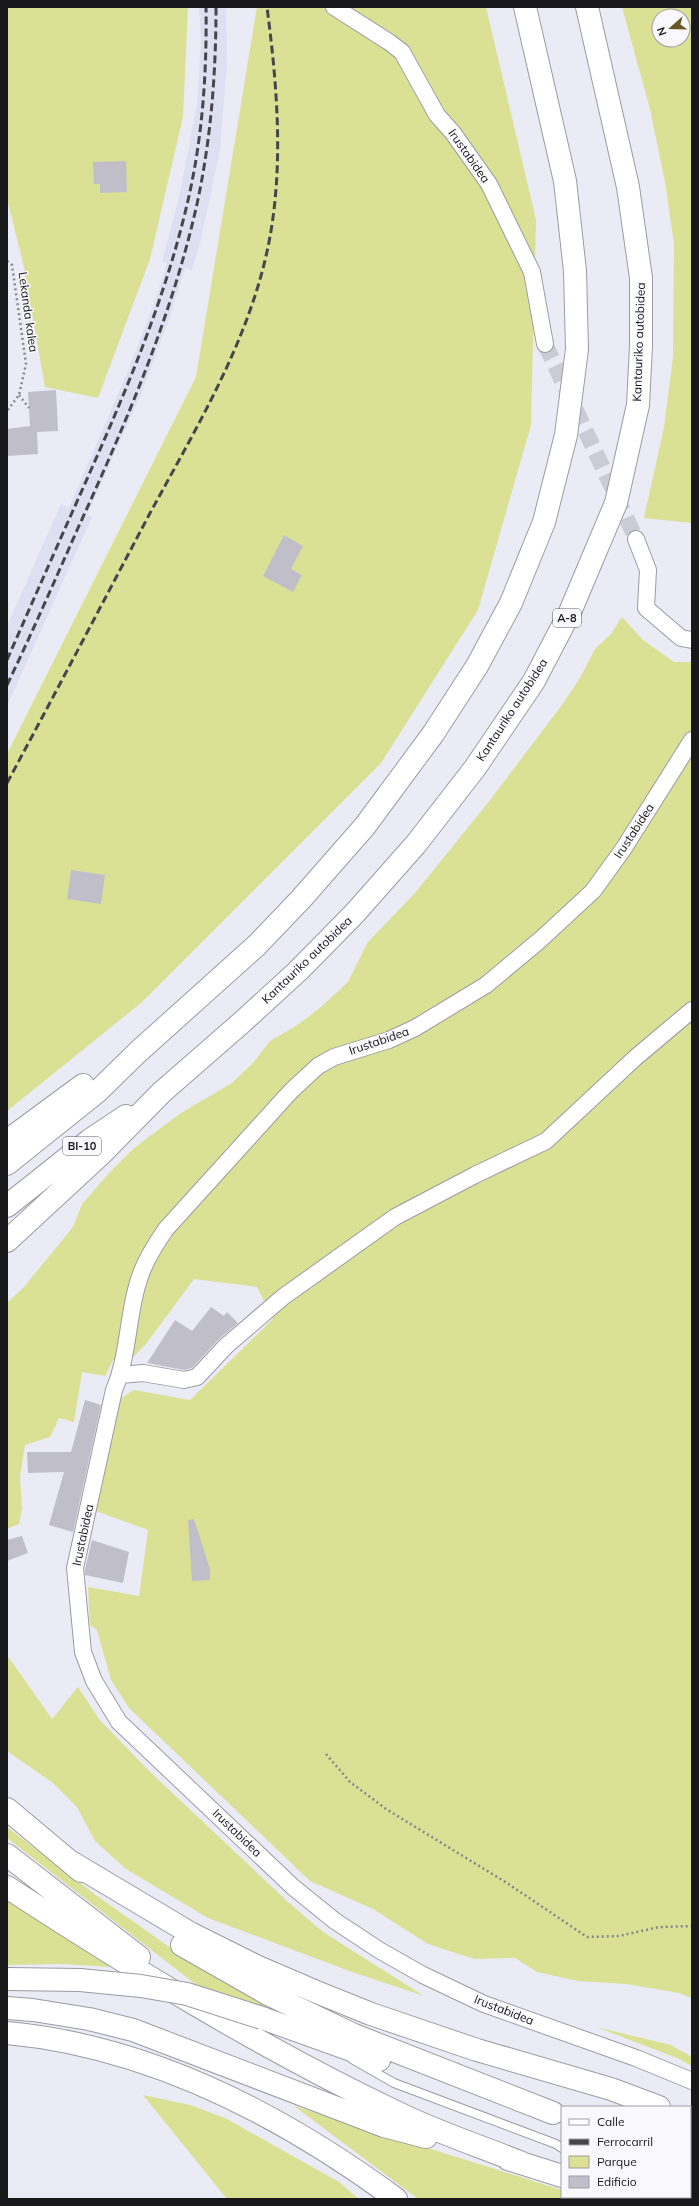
<svg xmlns="http://www.w3.org/2000/svg" width="699" height="2206" viewBox="0 0 699 2206" font-family="Mulish,sans-serif">
  <rect width="100%" height="100%" fill="#ebebf6"/>
  <!-- built -->
  <path fill="#dedff1" d="M199,7H226L227,62L220,150L201,239L192,270L185,268L168,322L141,394L87,515L92,517L7,706V626L61,504L69,508L128,371L156,298L167,263L162,261L178,202L197,105L201,41Z"/>
  <!-- green -->
  <path fill="#dae194" fill-rule="evenodd" d="M7,7H188L183,117L150,259L98,398L45,387L24,267L7,199Z
    M257,7H486L536,220L531,425L478,610L381,763L141,1003L7,1111V754L196,377Z
    M622,7H692V523L644,518L664,427L673,357L674,244L665,182L650,109ZM659,16H683V40H659Z
    M622,617L643,640L674,662H692V1998L679,1993L626,1984L578,1981L537,1972L515,1958L474,1959L428,1944L373,1909L310,1881L129,1708L111,1680L97,1630L90,1625L88,1587L139,1596L148,1530L96,1511L120,1399L134,1390L190,1400L273,1319L257,1287L194,1279L146,1344L130,1360H113L105,1376L82,1372L74,1422L59,1418L50,1437L25,1445L20,1477L22,1508L19,1524L7,1529V1303L24,1287L73,1227L82,1204L110,1172L134,1148L181,1113L232,1083L253,1063L270,1041L296,1026L321,1007L348,982L368,942L415,893L487,804L562,705L580,678L595,649L611,634Z
    M7,1655L52,1719L78,1687L99,1719L148,1770L288,1902L323,1932L424,1996L352,1972L208,1918L126,1869L95,1841L77,1807L53,1783L7,1751Z
    M7,1827L93,1893L182,1956L278,2013L208,1994L7,1838Z
    M7,1901L19,1907L111,1967L62,1964L7,1965Z
    M596,2027L671,2045L692,2057V2066L677,2058Z
    M143,2095L190,2105L225,2118L339,2182L359,2199H227Z
    M294,2106L562,2190V2197H586L593,2199H418Z"/>
  <!-- building -->
  <path fill="#c0bfc9" d="M126,161L127,192L100,193V184H94L93,162Z
    M56,390L58,431L37,432L38,454L7,456V429L30,426L28,392Z
    M284,535L303,546L291,569L302,575L293,592L263,576Z
    M71,870L105,875L101,904L67,899Z
    M211,1307L224,1316L227,1312L238,1323L219,1339L192,1368L184,1370L147,1363L175,1320L192,1331Z
    M85,1400L101,1405L73,1532L49,1525L64,1472L28,1473L27,1452H71Z
    M194,1519L210,1569V1580L192,1581L188,1520Z
    M22,1536L28,1553L7,1561V1540Z
    M92,1540L129,1552L123,1583L85,1575V1569Z"/>
  <g fill="none" stroke-linecap="round" stroke-linejoin="round">
    <!-- minor-tunnel -->
    <path stroke="#cbcbd5" stroke-width="16" stroke-dasharray="16 8" stroke-linecap="butt" d="M545,344L636,539"/>
    <!-- motorway-tunnel -->
    <path stroke="#cbcbd5" stroke-width="22" stroke-dasharray="22 11" stroke-linecap="butt" d="M690,2155L692,2156"/>
    <!-- service casing -->
    <g stroke="#9a9ba4" stroke-width="10">
      <path id="service" d="M352,2059L394,2083L556,2144L562,2148"/>
    </g>
    <!-- minor casing -->
    <g stroke="#9a9ba4" stroke-width="18">
      <path id="minor" d="M334,7L389,42L402,52L437,115L453,133L489,184L532,272L545,344
        M636,539L648,570L646,608L681,638L692,640
        M692,740L624,848L593,891L540,940L486,985L415,1028L389,1040L334,1057L318,1066L291,1091L166,1229C157,1242 148,1256 142,1271C127,1309 130,1353 114,1390L75,1568L83,1652L94,1681L119,1722L293,1887L335,1921L379,1950L423,1975L484,2004L636,2058L692,2081
        M120,1375L143,1373L184,1380L197,1377L226,1346L283,1297L395,1217L475,1175L546,1141L635,1058L692,1010"/>
    </g>
    <!-- motorway casing -->
    <g stroke="#9a9ba4" stroke-width="24">
      <path id="motorway" d="M7,1141L83,1085
        M7,1164L97,1092L139,1051L257,945L301,899L365,826L433,734L477,666L511,603L544,522L566,435L577,349L575,271L565,181L525,7
        M7,1206L90,1140L126,1116
        M7,1241L99,1156L162,1092L240,1024L298,971L355,913L416,844L475,768L534,681L570,612L616,503L638,405L641,346V278L628,187L587,7
        M7,1809L81,1871
        M7,1855L139,1957
        M71,1862L190,1933L256,1966L319,1993L371,2014L477,2050L611,2089L659,2107
        M7,1887C133,1969 260,2047 396,2112C436,2132 480,2146 522,2163
        M182,1945L268,1994L354,2035L553,2113
        M7,1979L80,1980
        M7,2008L33,2010L89,2019L133,2030L384,2126L426,2137
        M262,2018L379,2060
        M7,2033C150,2046 282,2115 396,2199
        M690,2122L692,2123
        M508,2159L562,2176
        M628,2197L634,2199"/>
    </g>
    <!-- path -->
    <path stroke="#86868d" stroke-width="2.5" stroke-dasharray="2 3" stroke-linecap="butt" d="M7,261L12,265L26,364L19,395L7,411
      M19,395L29,408
      M326,1754L350,1782L386,1809L507,1883L587,1937L619,1936L659,1927L692,1926"/>
    <!-- service -->
    <use href="#service" stroke="#fff" stroke-width="8"/>
    <!-- minor -->
    <use href="#minor" stroke="#fff" stroke-width="16"/>
    <!-- motorway -->
    <use href="#motorway" stroke="#fff" stroke-width="22"/>
    <!-- rail -->
    <path stroke="#46464b" stroke-width="3" stroke-dasharray="8 4" stroke-linecap="butt" d="M7,660C35,596 63,533 91,470C128,386 163,303 185,213C202,145 207,77 206,7
      M7,685C32,633 55,580 78,528C126,423 172,316 197,204C211,139 216,73 216,7
      M7,783C55,694 102,604 149,515C196,428 250,340 269,242C284,164 277,85 267,7"/>
    <!-- motorway-bridge casing -->
    <g stroke="#9a9ba4" stroke-width="24" stroke-linecap="butt">
      <path id="motorway-bridge" d="M80,1980L141,1986L187,1994L262,2018"/>
    </g>
    <!-- motorway-bridge -->
    <use href="#motorway-bridge" stroke="#fff" stroke-width="22"/>
  </g>
  <g text-anchor="middle" stroke-width="3" stroke-linejoin="round" paint-order="stroke">
    <!-- shield labels -->
    <g fill="#f9f9fd" stroke="#5c5c5f" stroke-width="1">
      <rect x="553" y="609" width="28" height="18" rx="3"/>
      <rect x="63" y="1137" width="38" height="18" rx="3"/>
    </g>
    <g font-size="11" font-weight="bold" fill="#18181b">
      <text x="567" y="622">A-8</text>
      <text x="82" y="1150">BI-10</text>
    </g>
    <!-- street labels -->
    <g font-size="12" fill="#18181b" stroke="#f9f9fd">
      <text transform="translate(469 156) rotate(55)" y="4">Irustabidea</text>
      <text transform="translate(28 312) rotate(82)" y="4">Lekanda kalea</text>
      <text transform="translate(639 342) rotate(-88)" y="4">Kantauriko autobidea</text>
      <text transform="translate(512 710) rotate(-57)" y="4">Kantauriko autobidea</text>
      <text transform="translate(634 831) rotate(-57)" y="4">Irustabidea</text>
      <text transform="translate(307 960) rotate(-44)" y="4">Kantauriko autobidea</text>
      <text transform="translate(379 1041) rotate(-19)" y="4">Irustabidea</text>
      <text transform="translate(83 1535) rotate(-78)" y="4">Irustabidea</text>
      <text transform="translate(237 1833) rotate(44)" y="4">Irustabidea</text>
      <text transform="translate(504 2010) rotate(21)" y="4">Irustabidea</text>
    </g>
  </g>
  <!-- border -->
  <rect width="699" height="2206" fill="none" stroke="#18181b" stroke-width="16"/>
  <!-- legend -->
  <rect x="561" y="2106" width="130" height="92" fill="#f9f9fd" stroke="#9f9fa3"/>
  <rect x="569" y="2119" width="20" height="6" fill="#ffffff" stroke="#9f9fa3"/>
  <text x="597" y="2126" font-size="12" fill="#18181b">Calle</text>
  <rect x="569" y="2139" width="20" height="6" fill="#46464b" stroke="#9f9fa3"/>
  <text x="597" y="2146" font-size="12" fill="#18181b">Ferrocarril</text>
  <rect x="569" y="2156" width="20" height="12" fill="#dae194" stroke="#9f9fa3"/>
  <text x="597" y="2166" font-size="12" fill="#18181b">Parque</text>
  <rect x="569" y="2176" width="20" height="12" fill="#c0bfc9" stroke="#9f9fa3"/>
  <text x="597" y="2186" font-size="12" fill="#18181b">Edificio</text>
  <!-- north arrow -->
  <g transform="translate(671 28) rotate(250)"><circle r="19" fill="#f9f9fd" stroke="#9f9fa3"/>
  <path d="M0-3L7 15L0 10L-7 15Z" fill="#665724"/>
  <text y="-6" font-size="11" font-weight="bold" text-anchor="middle" fill="#18181b">N</text>
  </g>
</svg>
